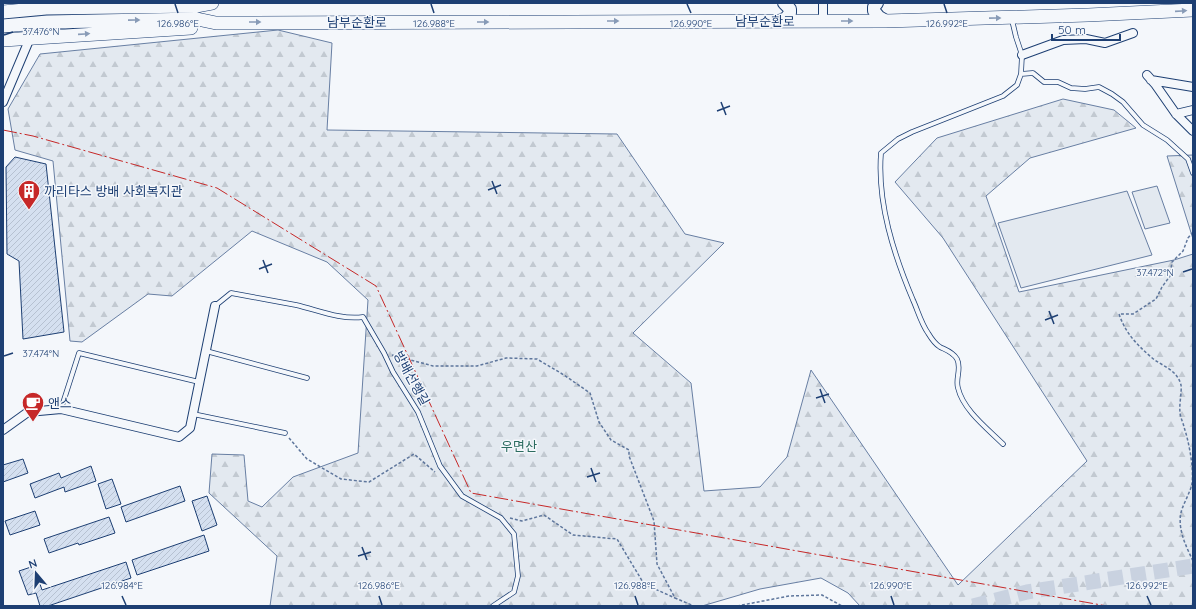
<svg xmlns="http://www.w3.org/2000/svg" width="1196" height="609" viewBox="0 0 1196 609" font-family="Quicksand,'Noto Sans KR',sans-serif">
  <defs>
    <pattern id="forest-firs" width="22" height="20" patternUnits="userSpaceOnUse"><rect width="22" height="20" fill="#e3e9f0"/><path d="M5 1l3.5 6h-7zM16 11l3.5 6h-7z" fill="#c2c9d1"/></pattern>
    <pattern id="building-hatch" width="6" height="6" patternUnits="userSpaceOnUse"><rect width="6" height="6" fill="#d5e0f0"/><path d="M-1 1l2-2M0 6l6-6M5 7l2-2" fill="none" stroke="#b6c1d1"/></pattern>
  </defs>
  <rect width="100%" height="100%" fill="#f4f7fb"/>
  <!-- forest -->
  <path fill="url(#forest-firs)" stroke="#687fa3" d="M278,30L332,43L327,130L617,134L685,234L724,243L633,333L691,383L704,491L760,487L787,457L811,370L958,585L1087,461L943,238L895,182L937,138L1063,99L1114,110L1136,128L1030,158L986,196L1019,292L1174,260L1193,254V606H860L848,593L821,578L760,589L702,606H270L277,556L209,493L212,454L244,455L248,501L262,507L293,477L358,453L368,300L327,262L252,231L172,296L148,294L82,342L70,341L53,161L15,150L8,109L40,54Z
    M1193,155V239L1167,156Z"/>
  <!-- garden -->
  <path fill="#e3e9f0" stroke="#687fa3" d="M1157,186L1170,223L1145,229L1132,192Z
    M1127,191L1152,255L1021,288L998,223Z"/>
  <!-- building -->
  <path fill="url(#building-hatch)" stroke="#1d3f73" d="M15,157L46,164L64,332L23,339L19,261L7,254L6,167Z
    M23,459L28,473L3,482V465Z
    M91,466L96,481L65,492L64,487L35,498L30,484L59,473L61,478Z
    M112,479L121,504L106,509L98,484Z
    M180,486L185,501L126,522L121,507Z
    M207,496L217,525L202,531L192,501Z
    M35,511L40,525L10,535L5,521Z
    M109,517L115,533L79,545L78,543L49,553L44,539Z
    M204,535L209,551L137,575L132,560Z
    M126,562L131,578L48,606H40L36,593L28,595L19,571L34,566L42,590Z"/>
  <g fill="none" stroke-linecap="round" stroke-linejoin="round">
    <!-- highway-tunnel -->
    <path stroke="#c9d2e0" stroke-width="15" stroke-dasharray="15 8" stroke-linecap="butt" d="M973,606L1027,592L1193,566"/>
    <!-- lane casing -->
    <g stroke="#1d3f73" stroke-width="5.5">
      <path id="lane" d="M1021,74L1033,73L1044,82H1058L1071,88L1085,89L1099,87L1112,94L1123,102L1143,125L1167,140L1188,159L1193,173
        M215,306L231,293C253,297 274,301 296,305C318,310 340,320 363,317L384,353L393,372L418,412L440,466L462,496L501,518L514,534L518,576L514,592L493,606
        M206,351L307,378
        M61,409L79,353L199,382
        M193,414L285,433
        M1003,444C988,429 963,410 958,388C955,379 962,368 957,359C953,352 946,350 940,347C935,344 931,338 928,333C921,323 918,311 913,300C894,255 877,203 881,153L898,139L912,132L1003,96L1017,85L1021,74L1022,55L1016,37L1012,20"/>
    </g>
    <!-- street casing -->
    <g stroke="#1d3f73" stroke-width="10">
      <path id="street" d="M823,21V3
        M1022,55L1063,40L1086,39L1105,43L1133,33
        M1147,75L1155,84L1176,114L1193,131
        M1151,80L1193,87
        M3,102L30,38
        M1176,114L1193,110
        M3,430L28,412L61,409L179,437L190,428L215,306"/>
    </g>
    <!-- secondary casing -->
    <g stroke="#1d3f73" stroke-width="14">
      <path id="secondary" d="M877,3L874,7V11L879,17L886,21
        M780,21L786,18L790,13V9L784,3"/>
    </g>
    <!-- primary casing -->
    <g stroke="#1d3f73" stroke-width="14">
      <path id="primary" d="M3,12L46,8L196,6L212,3
        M3,26L48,22L197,19L216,23L886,21L1088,15L1193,10
        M3,40L191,28"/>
    </g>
    <!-- path -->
    <path stroke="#5e769c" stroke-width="1.5" stroke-dasharray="3 2" stroke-linecap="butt" d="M1193,232L1188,238L1183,251L1172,262L1170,276L1162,287L1156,299L1133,314H1119C1125,332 1136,344 1151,357C1161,366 1177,369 1181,385C1182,392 1179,404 1180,412C1180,417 1183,422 1184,427C1189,442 1194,468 1192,484C1190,492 1185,501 1182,509C1176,527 1186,546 1193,561
      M392,355L433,366H477L506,358L537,359L564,375L590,393L599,422L611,440L629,450V456L654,521L657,564L675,598L694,606
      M289,438L307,459L341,479L369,482L414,454L435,472
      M510,518L522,521L544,515L573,535L617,539L644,584L675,598
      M737,606L789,596L822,595L842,606"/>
    <!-- lane -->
    <use href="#lane" stroke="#f4f7fb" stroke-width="4"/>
    <!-- street -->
    <use href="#street" stroke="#f4f7fb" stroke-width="8"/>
    <!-- secondary -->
    <use href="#secondary" stroke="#f4f7fb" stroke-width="12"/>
    <!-- primary -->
    <use href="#primary" stroke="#f4f7fb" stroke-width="13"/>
    <!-- power -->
    <path stroke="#c62828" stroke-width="1" stroke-dasharray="14 3 2 3" stroke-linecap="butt" d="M3,130L33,136L217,188L376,286L471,493L1107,606"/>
  </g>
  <!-- one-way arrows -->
  <defs><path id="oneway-solid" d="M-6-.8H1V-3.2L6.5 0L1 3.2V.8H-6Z"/></defs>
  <g fill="#889bb7">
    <use href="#oneway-solid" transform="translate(1181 11) rotate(-4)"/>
    <use href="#oneway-solid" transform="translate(995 18) rotate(-1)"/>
    <use href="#oneway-solid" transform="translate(134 20) rotate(-1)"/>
    <use href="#oneway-solid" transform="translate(613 21)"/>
    <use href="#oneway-solid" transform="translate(847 21)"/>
    <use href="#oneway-solid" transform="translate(255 22)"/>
    <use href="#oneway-solid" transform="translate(483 22)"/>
    <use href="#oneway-solid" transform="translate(84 34) rotate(-4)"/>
  </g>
  <!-- ticks -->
  <path fill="none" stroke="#1d3f73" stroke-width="1.5" d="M175,4L178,13M431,4L434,13M687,4L691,13M944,4L947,13M4,35L13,32M721,102L726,115M717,111L730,106M492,181L497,194M488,190L501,185M263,260L268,273M259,269L272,264M1183,272L1192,269M1049,311L1054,324M1045,320L1058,315M4,356L13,353M820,389L825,403M816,398L829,394M591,468L596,482M587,477L600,473M362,547L367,560M358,556L371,552M122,596L126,605M379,596L382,605M635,596L638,605M891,596L894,605M1147,596L1151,605"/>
  <!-- icons -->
  <defs>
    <g id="building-pin" transform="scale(1.15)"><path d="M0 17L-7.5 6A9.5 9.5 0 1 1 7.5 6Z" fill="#c62828" stroke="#f4f7fb"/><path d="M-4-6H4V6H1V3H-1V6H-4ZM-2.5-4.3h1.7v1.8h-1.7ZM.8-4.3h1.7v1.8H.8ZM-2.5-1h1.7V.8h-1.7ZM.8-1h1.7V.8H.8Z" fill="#fff"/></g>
    <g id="cafe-pin" transform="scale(1.15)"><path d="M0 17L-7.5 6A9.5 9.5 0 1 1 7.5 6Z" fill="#c62828" stroke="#f4f7fb"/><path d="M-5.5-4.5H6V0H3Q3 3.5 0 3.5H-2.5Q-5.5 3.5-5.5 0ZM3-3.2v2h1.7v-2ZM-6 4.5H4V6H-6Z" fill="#fff"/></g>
  </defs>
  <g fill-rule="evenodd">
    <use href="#building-pin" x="29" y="191"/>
    <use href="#cafe-pin" x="33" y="403"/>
  </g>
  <g text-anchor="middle" stroke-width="3" stroke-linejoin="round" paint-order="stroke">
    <!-- street labels -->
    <g font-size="13" fill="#1d3f73" stroke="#f4f7fb">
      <text x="765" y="26">남부순환로</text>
      <text x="357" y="27">남부순환로</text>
      <text transform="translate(412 378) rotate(61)" y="5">방배선행길</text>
    </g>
    <!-- poi labels -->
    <g font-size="13" fill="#1d3f73" stroke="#f4f7fb" text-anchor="start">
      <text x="44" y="196">까리타스 방배 사회복지관</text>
      <text x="48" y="408">앤스</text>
    </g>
    <!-- park labels -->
    <g font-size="13" fill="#2c6c60" stroke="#f4f7fb">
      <text x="519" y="451">우면산</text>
    </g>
  </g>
  <g font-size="10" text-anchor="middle" fill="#1d3f73" stroke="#f4f7fb" stroke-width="3" stroke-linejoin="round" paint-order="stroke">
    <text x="178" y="27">126.986°E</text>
    <text x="434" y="27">126.988°E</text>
    <text x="691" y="27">126.990°E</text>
    <text x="947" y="27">126.992°E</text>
    <text x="41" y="35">37.476°N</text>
    <text x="1155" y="276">37.472°N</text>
    <text x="41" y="357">37.474°N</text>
    <text x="122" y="589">126.984°E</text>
    <text x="379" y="589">126.986°E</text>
    <text x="635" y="589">126.988°E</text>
    <text x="891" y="589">126.990°E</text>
    <text x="1147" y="589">126.992°E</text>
  </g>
  <!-- border -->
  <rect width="1196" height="609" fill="none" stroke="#1d3f73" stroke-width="8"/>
  <!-- north arrow -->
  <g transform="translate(36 573) rotate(341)" stroke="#f4f7fb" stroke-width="3" paint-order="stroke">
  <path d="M0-3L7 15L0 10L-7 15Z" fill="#1d3f73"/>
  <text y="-6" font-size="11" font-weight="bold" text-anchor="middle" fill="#1d3f73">N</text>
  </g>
  <!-- scale -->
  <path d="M1052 34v6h68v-6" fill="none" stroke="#1d3f73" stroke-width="2"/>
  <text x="1058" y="34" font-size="12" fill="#1d3f73" stroke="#f4f7fb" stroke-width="3" paint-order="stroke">50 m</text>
</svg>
